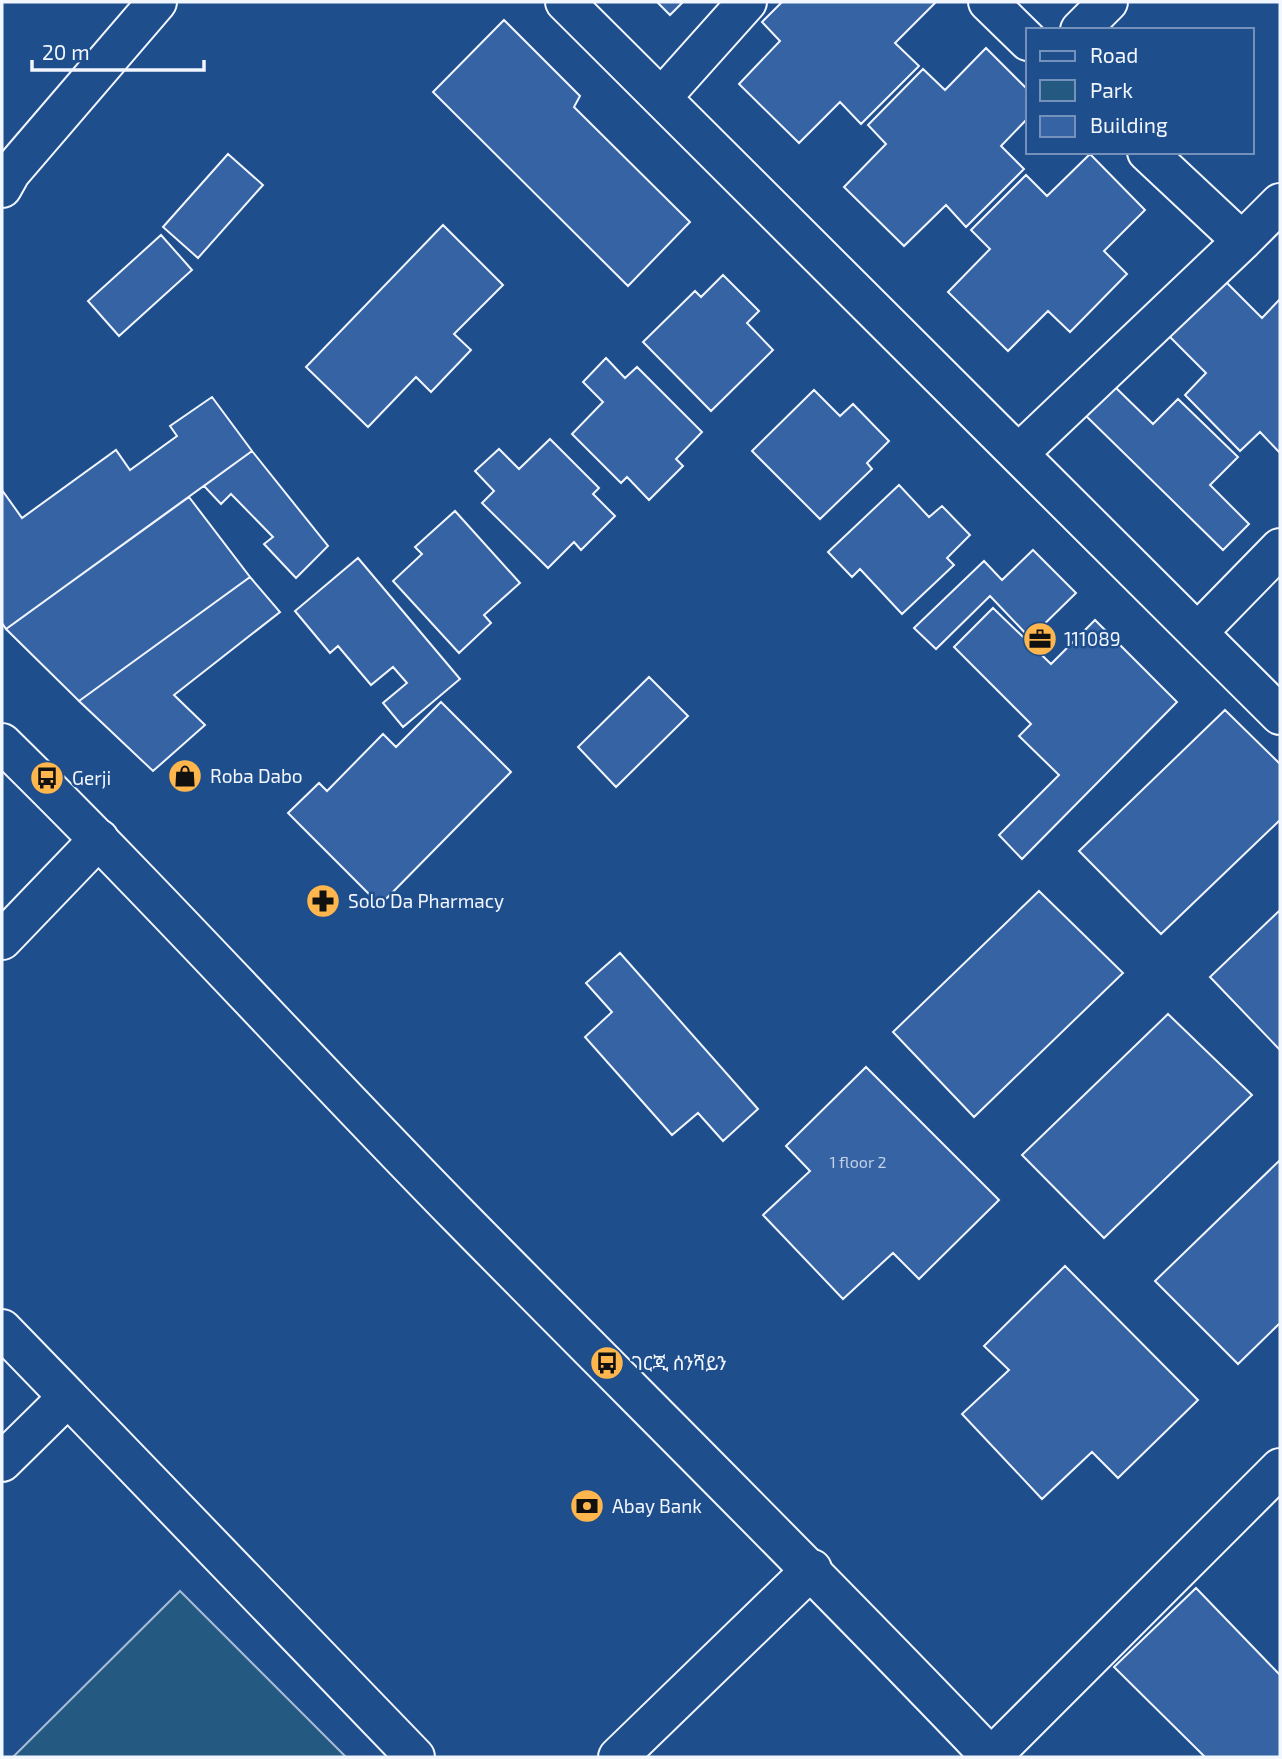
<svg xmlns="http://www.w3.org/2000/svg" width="1282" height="1759" viewBox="0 0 1282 1759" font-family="'Exo 2','Noto Sans Ethiopic',sans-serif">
  <rect width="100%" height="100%" fill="#1f4e8c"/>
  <!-- green -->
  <path fill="#245a82" stroke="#a8bbd7" stroke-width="2" d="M180,1591L346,1757H13Z"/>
  <!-- building -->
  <path fill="#3563a3" stroke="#f2f6ff" stroke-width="2" d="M657,2H683L670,15Z
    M782,2H936L895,43L919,66L861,124L840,102L799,143L739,84L780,41L762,22Z
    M504,20L580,96L574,107L690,222L628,286L433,92Z
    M986,48L1028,90V118L1001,146L1024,169L966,227L946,205L904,246L844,187L886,144L868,125L923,69L945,90Z
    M228,154L263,185L198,258L163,227Z
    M1090,154L1145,210L1104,251L1127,274L1070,332L1048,311L1008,351L948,292L990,249L971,230L1026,175L1047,196Z
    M443,225L503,285L454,334L471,350L431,392L416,377L368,427L306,367Z
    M161,235L192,270L119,336L88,301Z
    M723,275L759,311L747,323L773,350L711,411L643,342L695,291L701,297Z
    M1220,276L1262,318L1280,299V453L1260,432L1240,451L1185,395L1206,373L1164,331Z
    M606,358L625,378L637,367L702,432L676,459L683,466L649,500L627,477L621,483L572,434L603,402L583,382Z
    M1111,383L1153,424L1178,399L1238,457L1210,485L1249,524L1223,550L1082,412Z
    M814,390L840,416L853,404L889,441L867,463L872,469L820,519L752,451Z
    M212,397L252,451L6,629L2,623V490L22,518L116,450L130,470L177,436L170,426Z
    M550,439L599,488L593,494L615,516L581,550L574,542L548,568L482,503L494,491L475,471L499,449L519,469Z
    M252,451L328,546L296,578L264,544L273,537L231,494L221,504L204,486Z
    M899,485L929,517L942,506L970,535L947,558L954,565L902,614L860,569L852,577L828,552Z
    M189,497L250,577L79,701L6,629Z
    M455,511L520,583L484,615L491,623L459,653L393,581L422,554L415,547Z
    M1033,550L1076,593L1030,638L990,596L936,649L914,628L984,561L1002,580Z
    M358,558L460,679L403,727L383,703L407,683L393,667L371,685L338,646L330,653L295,611Z
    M250,577L280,612L174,695L205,725L153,771L79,701Z
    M993,608L1051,664L1095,620L1177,702L1022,859L999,835L1059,775L1019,736L1031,724L954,647Z
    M649,677L688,716L616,787L578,747Z
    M441,702L511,772L380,905L288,813L319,783L327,791L383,734L396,747Z
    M1225,710L1280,764V820L1161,934L1079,851Z
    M1039,891L1123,973L974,1117L893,1032Z
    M1280,910V1050L1210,977Z
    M620,953L758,1109L723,1141L698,1113L672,1135L585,1037L612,1012L586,983Z
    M1168,1014L1252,1095L1104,1238L1022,1155Z
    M866,1067L999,1200L919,1279L893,1253L843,1299L763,1215L810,1171L786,1146Z
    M1280,1160V1323L1238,1364L1155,1281Z
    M1065,1266L1198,1400L1118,1478L1092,1452L1042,1499L962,1414L1009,1370L984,1346Z
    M1196,1588L1280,1675V1757H1205L1114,1667Z"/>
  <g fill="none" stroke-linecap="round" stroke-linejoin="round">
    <!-- street casing -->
    <g stroke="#f2f6ff" stroke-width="42">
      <path id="street" d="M565,2L1280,715
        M988,2L1028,41
        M1080,30L1108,2
        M662,97L747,2
        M1242,241L1280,203
        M1019,453L1242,241L1147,152
        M1198,632L1280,548
        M2,940L99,839
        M2,1329L68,1397L2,1462
        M68,1397L415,1757
        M618,1757L812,1569
        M991,1757L1280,1468"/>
    </g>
    <!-- secondary casing -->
    <g stroke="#f2f6ff" stroke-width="42">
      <path id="secondary" d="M2,188L11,172L157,2"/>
    </g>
    <!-- primary casing -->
    <g stroke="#f2f6ff" stroke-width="42">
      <path id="primary" d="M2,743C158,896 304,1058 457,1214C635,1395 816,1573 991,1757"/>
    </g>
    <!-- street -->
    <use href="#street" stroke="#1f4e8c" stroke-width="38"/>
    <!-- secondary -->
    <use href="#secondary" stroke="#1f4e8c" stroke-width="38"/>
    <!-- primary -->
    <use href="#primary" stroke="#1f4e8c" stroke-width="38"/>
  </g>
  <!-- icons -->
  <defs>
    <g id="office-disc" transform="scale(1.75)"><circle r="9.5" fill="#ffb74d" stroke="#1f4e8c"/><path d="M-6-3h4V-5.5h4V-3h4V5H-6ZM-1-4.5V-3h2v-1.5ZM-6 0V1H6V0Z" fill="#111"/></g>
    <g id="shop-disc" transform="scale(1.75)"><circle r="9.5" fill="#ffb74d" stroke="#1f4e8c"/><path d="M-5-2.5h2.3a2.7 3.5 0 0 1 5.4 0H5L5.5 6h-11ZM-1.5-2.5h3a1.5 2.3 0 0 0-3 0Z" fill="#111"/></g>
    <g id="bus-disc" transform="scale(1.75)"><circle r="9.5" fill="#ffb74d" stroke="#1f4e8c"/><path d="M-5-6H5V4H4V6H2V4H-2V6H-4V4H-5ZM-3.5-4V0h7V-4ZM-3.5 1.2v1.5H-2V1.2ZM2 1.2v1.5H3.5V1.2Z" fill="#111"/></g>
    <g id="pharmacy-disc" transform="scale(1.75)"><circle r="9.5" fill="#ffb74d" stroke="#1f4e8c"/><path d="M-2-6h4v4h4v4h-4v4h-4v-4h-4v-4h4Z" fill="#111"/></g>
    <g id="bank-disc" transform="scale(1.75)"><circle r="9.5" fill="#ffb74d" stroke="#1f4e8c"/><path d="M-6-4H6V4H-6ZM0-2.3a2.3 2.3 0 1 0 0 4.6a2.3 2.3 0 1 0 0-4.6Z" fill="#111"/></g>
  </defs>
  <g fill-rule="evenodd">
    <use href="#office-disc" x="1040" y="639"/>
    <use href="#shop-disc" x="185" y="776"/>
    <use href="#bus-disc" x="47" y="778"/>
    <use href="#pharmacy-disc" x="323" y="901"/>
    <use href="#bus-disc" x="607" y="1363"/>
    <use href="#bank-disc" x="587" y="1506"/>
  </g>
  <g text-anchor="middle" stroke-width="5" stroke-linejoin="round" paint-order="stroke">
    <!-- number labels -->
    <g font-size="16" fill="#c3d1e8">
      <text x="858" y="1168">1 floor 2</text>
    </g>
    <!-- poi labels -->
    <g font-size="19" fill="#f2f6ff" stroke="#1f4e8c" text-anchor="start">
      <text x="1064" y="646">111089</text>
      <text x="210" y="783">Roba Dabo</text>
      <text x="72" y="785">Gerji</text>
      <text x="348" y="908">Solo Da Pharmacy</text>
      <text x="632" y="1370">ገርጂ ሰንሻይን</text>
      <text x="612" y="1513">Abay Bank</text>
    </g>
  </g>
  <!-- border -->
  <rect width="1282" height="1759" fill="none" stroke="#f2f6ff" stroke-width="7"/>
  <!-- legend -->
  <rect x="1026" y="28" width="228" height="126" fill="#1f4e8c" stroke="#7391ba" stroke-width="2"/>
  <rect x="1040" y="51" width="35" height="10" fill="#1f4e8c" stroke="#7391ba" stroke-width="2"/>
  <text x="1090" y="63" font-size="21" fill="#f2f6ff">Road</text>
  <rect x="1040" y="80" width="35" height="21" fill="#245a82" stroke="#7391ba" stroke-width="2"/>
  <text x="1090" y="98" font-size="21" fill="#f2f6ff">Park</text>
  <rect x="1040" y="116" width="35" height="21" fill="#3563a3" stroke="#7391ba" stroke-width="2"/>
  <text x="1090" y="133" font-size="21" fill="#f2f6ff">Building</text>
  <!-- scale -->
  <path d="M32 60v10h172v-10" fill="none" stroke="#f2f6ff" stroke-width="3.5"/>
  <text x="42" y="60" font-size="21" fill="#f2f6ff" stroke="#1f4e8c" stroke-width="5" paint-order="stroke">20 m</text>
</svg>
